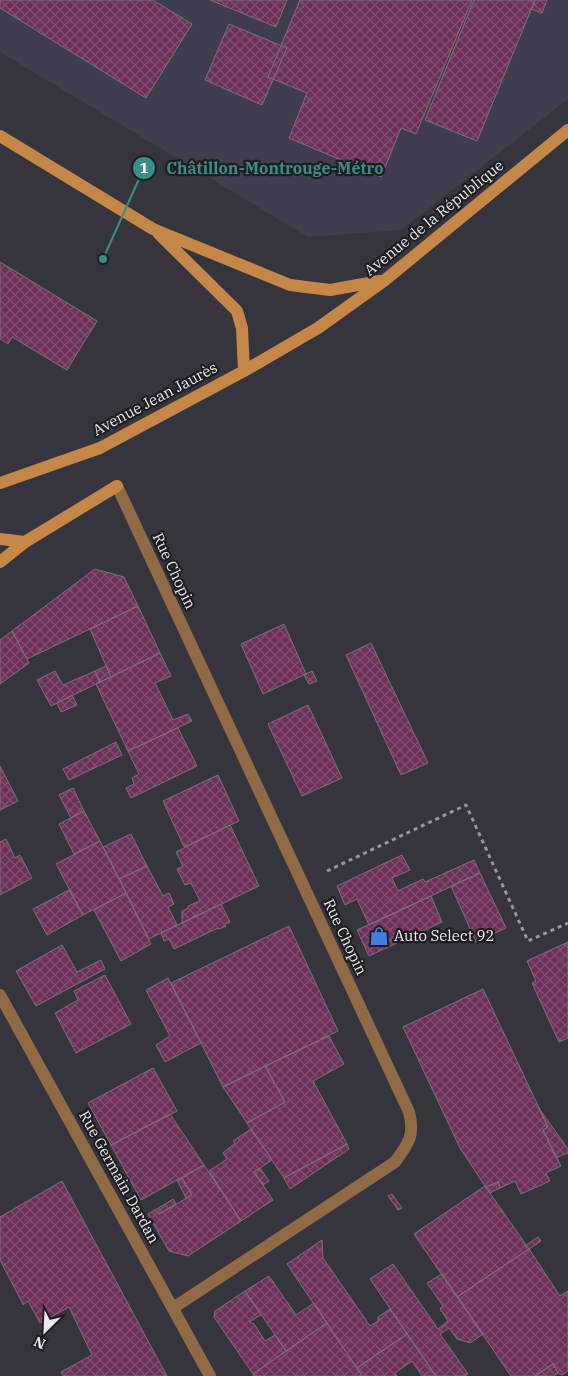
<svg xmlns="http://www.w3.org/2000/svg" width="568" height="1376" viewBox="0 0 568 1376" font-family="'IBM Plex Serif',serif">
  <defs>
    <pattern id="building-cross-hatch" width="8" height="8" patternUnits="userSpaceOnUse" patternTransform="scale(1.25)"><rect width="8" height="8" fill="#6e315a"/><path d="M0 0l8 8M0 8l8-8" fill="none" stroke="#834f72"/></pattern>
  </defs>
  <rect width="100%" height="100%" fill="#36353d"/>
  <!-- built -->
  <path fill="#403e4c" d="M0,0H568V99L401,230L308,237L0,52Z"/>
  <!-- building -->
  <path fill="url(#building-cross-hatch)" stroke="#7b7277" d="M0,0H153L192,24L146,98L0,8Z
    M210,0H287L276,27Z
    M300,0H472L416,134L401,128L381,177L289,138L307,93L268,77Z
    M474,0H535L477,141L425,120Z
    M535,0H547L542,13L531,9Z
    M229,24L287,48L262,105L205,80Z
    M0,262L97,321L67,370L12,337L8,344L0,339L1,330L0,329Z
    M95,569L124,577L138,606L27,659L12,631Z
    M138,606L160,653L111,677L90,629Z
    M284,624L306,674L263,694L241,644Z
    M12,631L29,663L0,684V640Z
    M371,643L428,763L401,775L346,655Z
    M160,653L171,676L155,683L173,720L188,714L192,721L128,751L96,684Z
    M106,666L111,677L100,682L95,671Z
    M55,671L63,685L95,671L100,682L51,706L37,680Z
    M312,671L317,681L309,684L304,675Z
    M72,695L77,705L61,712L57,703Z
    M308,705L342,778L302,796L268,724Z
    M178,728L197,766L131,798L126,788L134,784L132,778L139,774L128,751Z
    M116,742L122,755L69,780L63,769Z
    M0,766L18,801L0,810Z
    M218,775L239,821L184,847L163,801Z
    M73,788L84,811L71,818L59,795Z
    M84,811L100,841L74,854L59,824Z
    M230,825L259,886L182,923V911L188,908V906L200,901L191,883L185,885L177,869L183,866L176,852Z
    M131,834L147,866L119,879L103,847Z
    M6,839L15,858L20,855L32,878L0,895V842Z
    M100,841L126,893L83,915L56,864Z
    M402,855L410,870L392,878L398,891L423,879L425,882L474,860L480,873L369,925L357,899L345,905L337,886Z
    M147,866L163,896L169,893L174,904L168,907L177,925L149,939L119,879Z
    M480,873L506,928L476,942L451,886Z
    M69,890L83,915L47,935L33,909Z
    M126,893L151,944L121,961L94,910Z
    M431,896L442,922L369,956L357,930Z
    M221,904L230,922L225,924L226,926L219,929L218,928L174,949L169,939L164,941L161,933Z
    M289,926L338,1031L223,1087L171,983Z
    M568,942V1038L559,1042L532,983L536,981L527,961Z
    M62,945L77,972L101,960L105,969L36,1006L16,971Z
    M105,975L131,1024L76,1053L55,1013L78,1000L74,991Z
    M168,978L201,1043L165,1062L156,1045L170,1036L146,990Z
    M483,989L548,1127L543,1130L561,1166L546,1173L550,1181L521,1194L515,1181L500,1188L498,1182L486,1187L485,1186L460,1148L403,1027Z
    M329,1036L344,1064L313,1081L347,1144L284,1178L247,1123L285,1102L265,1066Z
    M265,1066L285,1102L247,1123L223,1087Z
    M153,1068L177,1111L111,1145L88,1103Z
    M538,1107L568,1149V1153L556,1158L543,1130L548,1127Z
    M170,1114L204,1165L141,1200L111,1145Z
    M251,1129L272,1160L254,1172L273,1200L241,1221L209,1171L227,1159L223,1153L235,1143L233,1141Z
    M347,1144L349,1149L290,1189L284,1178Z
    M204,1165L241,1221L188,1256L169,1251L148,1214L155,1210L159,1214L192,1195L182,1178Z
    M260,1168L269,1181L263,1185L254,1172Z
    M182,1178L192,1195L186,1198L177,1180Z
    M62,1181L154,1352L167,1376H63L61,1372L92,1355L69,1307L40,1323L28,1301L23,1305V1304L0,1260V1217Z
    M498,1182L500,1188L490,1193L486,1187Z
    M485,1186L529,1249L457,1297L414,1234Z
    M392,1194L402,1208L398,1210L388,1196Z
    M173,1199L176,1204L159,1214L155,1210Z
    M538,1237L541,1241L529,1249L525,1246Z
    M322,1240L323,1258L370,1326L378,1321V1317L390,1309L407,1334L357,1368L287,1264Z
    M529,1249L560,1296L568,1291V1371L562,1375L558,1373L553,1364L535,1376H511L457,1297Z
    M393,1264L438,1329L448,1321L440,1309L443,1306L427,1283L442,1274L483,1334L470,1343L457,1339L449,1328L440,1334L468,1374L465,1376H436L370,1279Z
    M269,1276L296,1315L314,1303L327,1323L286,1351L245,1291Z
    M245,1291L261,1315L249,1322L254,1324L265,1341L275,1335L286,1351L253,1374L214,1317L215,1311Z
    M327,1323L362,1376H254L253,1375V1374Z
    M407,1334L436,1376H422L412,1361L395,1373L397,1376H362L357,1368Z
    M553,1364L558,1373L554,1376H535Z"/>
  <g fill="none" stroke-linecap="round" stroke-linejoin="round">
    <!-- path -->
    <path stroke="#97969c" stroke-width="3" stroke-dasharray="4 4" stroke-linecap="butt" d="M327,871L466,805L528,941L568,923"/>
    <!-- street -->
    <path stroke="#916b45" stroke-width="12" d="M117,486L409,1112C415,1135 409,1143 395,1162L173,1308
      M0,995L210,1376"/>
    <!-- secondary -->
    <path stroke="#c48747" stroke-width="12" d="M0,136L153,229L290,285L330,290L380,281
      M158,233L237,311L242,328L244,371
      M0,483L100,448L244,371L318,328L385,280L568,130
      M0,539L25,542
      M0,562L25,542L117,486"/>
  </g>
  <!-- icons -->
  <defs>
    <g id="shop-bare" transform="scale(1.5)"><path d="M-5-2.5h2.3a2.7 3.5 0 0 1 5.4 0H5L5.5 6h-11ZM-1.5-2.5h3a1.5 2.3 0 0 0-3 0Z" fill="#3f7fe0" stroke="#1e1d21" stroke-width="2.5" paint-order="stroke"/></g>
  </defs>
  <g fill-rule="evenodd">
    <use href="#shop-bare" x="379" y="936"/>
  </g>
  <g text-anchor="middle" stroke-width="4.5" stroke-linejoin="round" paint-order="stroke">
    <!-- street labels -->
    <g font-size="15" fill="#ebeaef" stroke="#1e1d21">
      <text transform="translate(434 218) rotate(-39)" y="5">Avenue de la République</text>
      <text transform="translate(155 399) rotate(-28)" y="5">Avenue Jean Jaurès</text>
      <text transform="translate(174 571) rotate(65)" y="5">Rue Chopin</text>
      <text transform="translate(345 937) rotate(65)" y="5">Rue Chopin</text>
      <text transform="translate(119 1177) rotate(61)" y="5">Rue Germain Dardan</text>
    </g>
    <!-- poi labels -->
    <g font-size="15" fill="#ebeaef" stroke="#1e1d21" text-anchor="start">
      <text x="394" y="941">Auto Select 92</text>
    </g>
  </g>
  <!-- callouts -->
  <path fill="none" stroke="#3b8d88" stroke-width="2" d="M103 259L144 168"/>
  <g fill="#3b8d88" stroke="#1e1d21" stroke-width="2">
    <circle cx="103" cy="259" r="5"/>
    <circle cx="144" cy="168" r="12"/>
  </g>
  <g font-size="15" text-anchor="middle" font-weight="bold" fill="#fff">
    <text x="144" y="173">1</text>
  </g>
  <g font-size="16" text-anchor="middle" font-weight="bold" fill="#3b8d88" stroke="#1e1d21" stroke-width="4.5" stroke-linejoin="round" paint-order="stroke">
    <text x="275" y="174">Châtillon-Montrouge-Métro</text>
  </g>
  <!-- north arrow -->
  <g transform="translate(45 1331) rotate(204)" stroke="#1e1d21" stroke-width="4" paint-order="stroke">
  <path d="M0-4L9 19L0 12L-9 19Z" fill="#ebeaef"/>
  <text y="-8" font-size="14" font-weight="bold" text-anchor="middle" fill="#ebeaef">N</text>
  </g>
</svg>
